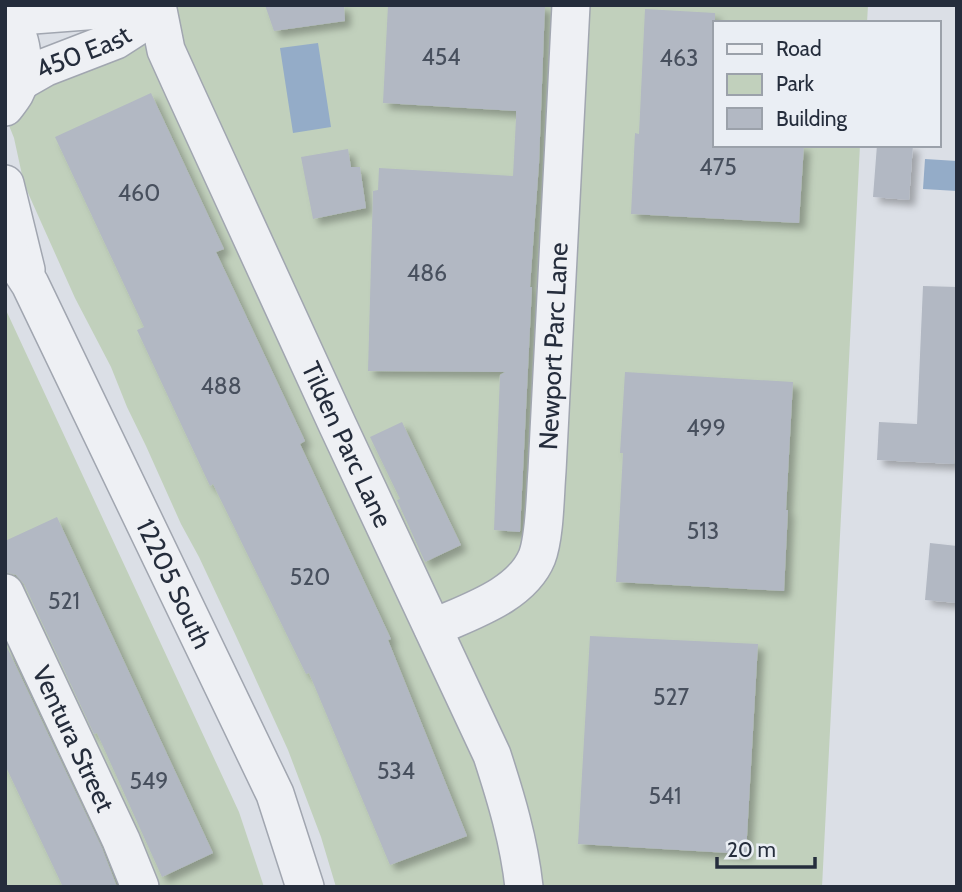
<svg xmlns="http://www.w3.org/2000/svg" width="962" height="892" viewBox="0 0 962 892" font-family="Cabin,sans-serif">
  <defs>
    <filter id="shadow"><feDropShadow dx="6" dy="6" stdDeviation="3.5" flood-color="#0004"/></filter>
  </defs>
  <rect width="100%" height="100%" fill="#dbdfe6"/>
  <!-- green -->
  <path fill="#c1d0bc" d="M5,5H868L867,23H715V145H860L822,887H336L321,837L288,750L236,636L199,557L181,524L146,446L127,407L111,367L75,298L24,184L14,138L6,118L8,103L157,14Z
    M5,308L239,812L264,887H5Z"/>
  <!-- water -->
  <path fill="#94acc8" d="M318,43L331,127L293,133L280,48Z
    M925,159L957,161V191L923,189Z"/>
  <!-- building -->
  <path fill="#b2b8c3" filter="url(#shadow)" d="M265,5H344L345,21L274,31Z
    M388,5H545L539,164L530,287H532L520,532L494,530L500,375L505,372L368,371L373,191L378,190L379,168L513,176L516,119V111L383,103Z
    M645,9L715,13V145H804L799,223L631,214L635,133L639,134Z
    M151,93L224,249L216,252L305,441L300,444L391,639L388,640L467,836L390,865L309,673L306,674L213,484L210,486L137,330L144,327L55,137Z
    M877,145H913L909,200L873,197Z
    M348,149L351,167H360L366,208L313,219L301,157Z
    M923,286L957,287V401L954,464L877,460L879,422L917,424Z
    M625,372L793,382L786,510H788L784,591L616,582L623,453H620Z
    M402,422L461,545L425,562L397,500L400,499L370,437Z
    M57,517L213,853L162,877L97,733L94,734L24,584L16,575L5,572V541Z
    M930,543L957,546V603L925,600Z
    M590,636L758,644L746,854L578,844Z
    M5,643L102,848L117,887H63L5,765Z"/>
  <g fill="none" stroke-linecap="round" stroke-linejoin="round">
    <!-- minor casing -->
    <g stroke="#a1a6b0" stroke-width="40">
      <g id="minor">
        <path id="s1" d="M157,5L166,50L185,92L338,426L492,755C506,798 519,841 524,887"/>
        <path d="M5,13L33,15L112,9L158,13"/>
        <path d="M5,14C23,35 28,69 15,93C12,98 8,103 5,107"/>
        <path id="s2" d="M18,83L46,67L116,40L158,13"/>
        <path d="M5,184L26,270"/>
        <path id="s3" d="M5,246L30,284L275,794L305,887"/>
        <path id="s4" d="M5,593L121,840L140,887"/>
        <path id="s5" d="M433,628C468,612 521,596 537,557C545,536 545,495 547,471L571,5"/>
      </g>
    </g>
    <!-- minor -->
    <use href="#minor" stroke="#eef0f4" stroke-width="37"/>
  </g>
  <g text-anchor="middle" stroke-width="7" stroke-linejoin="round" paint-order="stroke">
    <!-- number labels -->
    <g font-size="23" fill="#48505e">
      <text x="441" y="65">454</text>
      <text x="679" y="66">463</text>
      <text x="718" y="175">475</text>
      <text x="139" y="201">460</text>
      <text x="427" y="281">486</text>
      <text x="221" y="394">488</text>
      <text x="706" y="436">499</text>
      <text x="703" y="539">513</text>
      <text x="310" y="585">520</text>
      <text x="64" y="609">521</text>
      <text x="671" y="705">527</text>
      <text x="396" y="779">534</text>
      <text x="149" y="789">549</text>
      <text x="665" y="804">541</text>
    </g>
    <!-- street labels -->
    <g font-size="26" fill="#252d3c" stroke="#eaeef4">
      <text dy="9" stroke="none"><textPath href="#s2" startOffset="72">450 East</textPath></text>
      <text dy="9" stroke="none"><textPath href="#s5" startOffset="341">Newport Parc Lane</textPath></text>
      <text dy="9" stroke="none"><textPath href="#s1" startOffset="480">Tilden Parc Lane</textPath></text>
      <text dy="9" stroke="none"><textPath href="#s3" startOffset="378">12205 South</textPath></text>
      <text dy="9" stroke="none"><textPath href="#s4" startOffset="161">Ventura Street</textPath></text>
    </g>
  </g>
  <!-- border -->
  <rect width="962" height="892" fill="none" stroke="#252d3c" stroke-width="14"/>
  <!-- legend -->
  <rect x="713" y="21" width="228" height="126" fill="#eaeef4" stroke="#9ba1aa" stroke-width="2"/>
  <rect x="727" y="44" width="35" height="10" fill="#eef0f4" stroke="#9ba1aa" stroke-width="2"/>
  <text x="776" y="56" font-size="21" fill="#252d3c">Road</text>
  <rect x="727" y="74" width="35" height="21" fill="#c1d0bc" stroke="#9ba1aa" stroke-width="2"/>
  <text x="776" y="91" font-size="21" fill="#252d3c">Park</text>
  <rect x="727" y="108" width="35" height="21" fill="#b2b8c3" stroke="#9ba1aa" stroke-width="2"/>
  <text x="776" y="126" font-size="21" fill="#252d3c">Building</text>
  <!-- scale -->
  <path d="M717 857v10h98v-10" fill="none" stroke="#252d3c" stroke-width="3.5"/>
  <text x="727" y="857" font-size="21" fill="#252d3c" stroke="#eaeef4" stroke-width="5" paint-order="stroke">20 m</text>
</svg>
